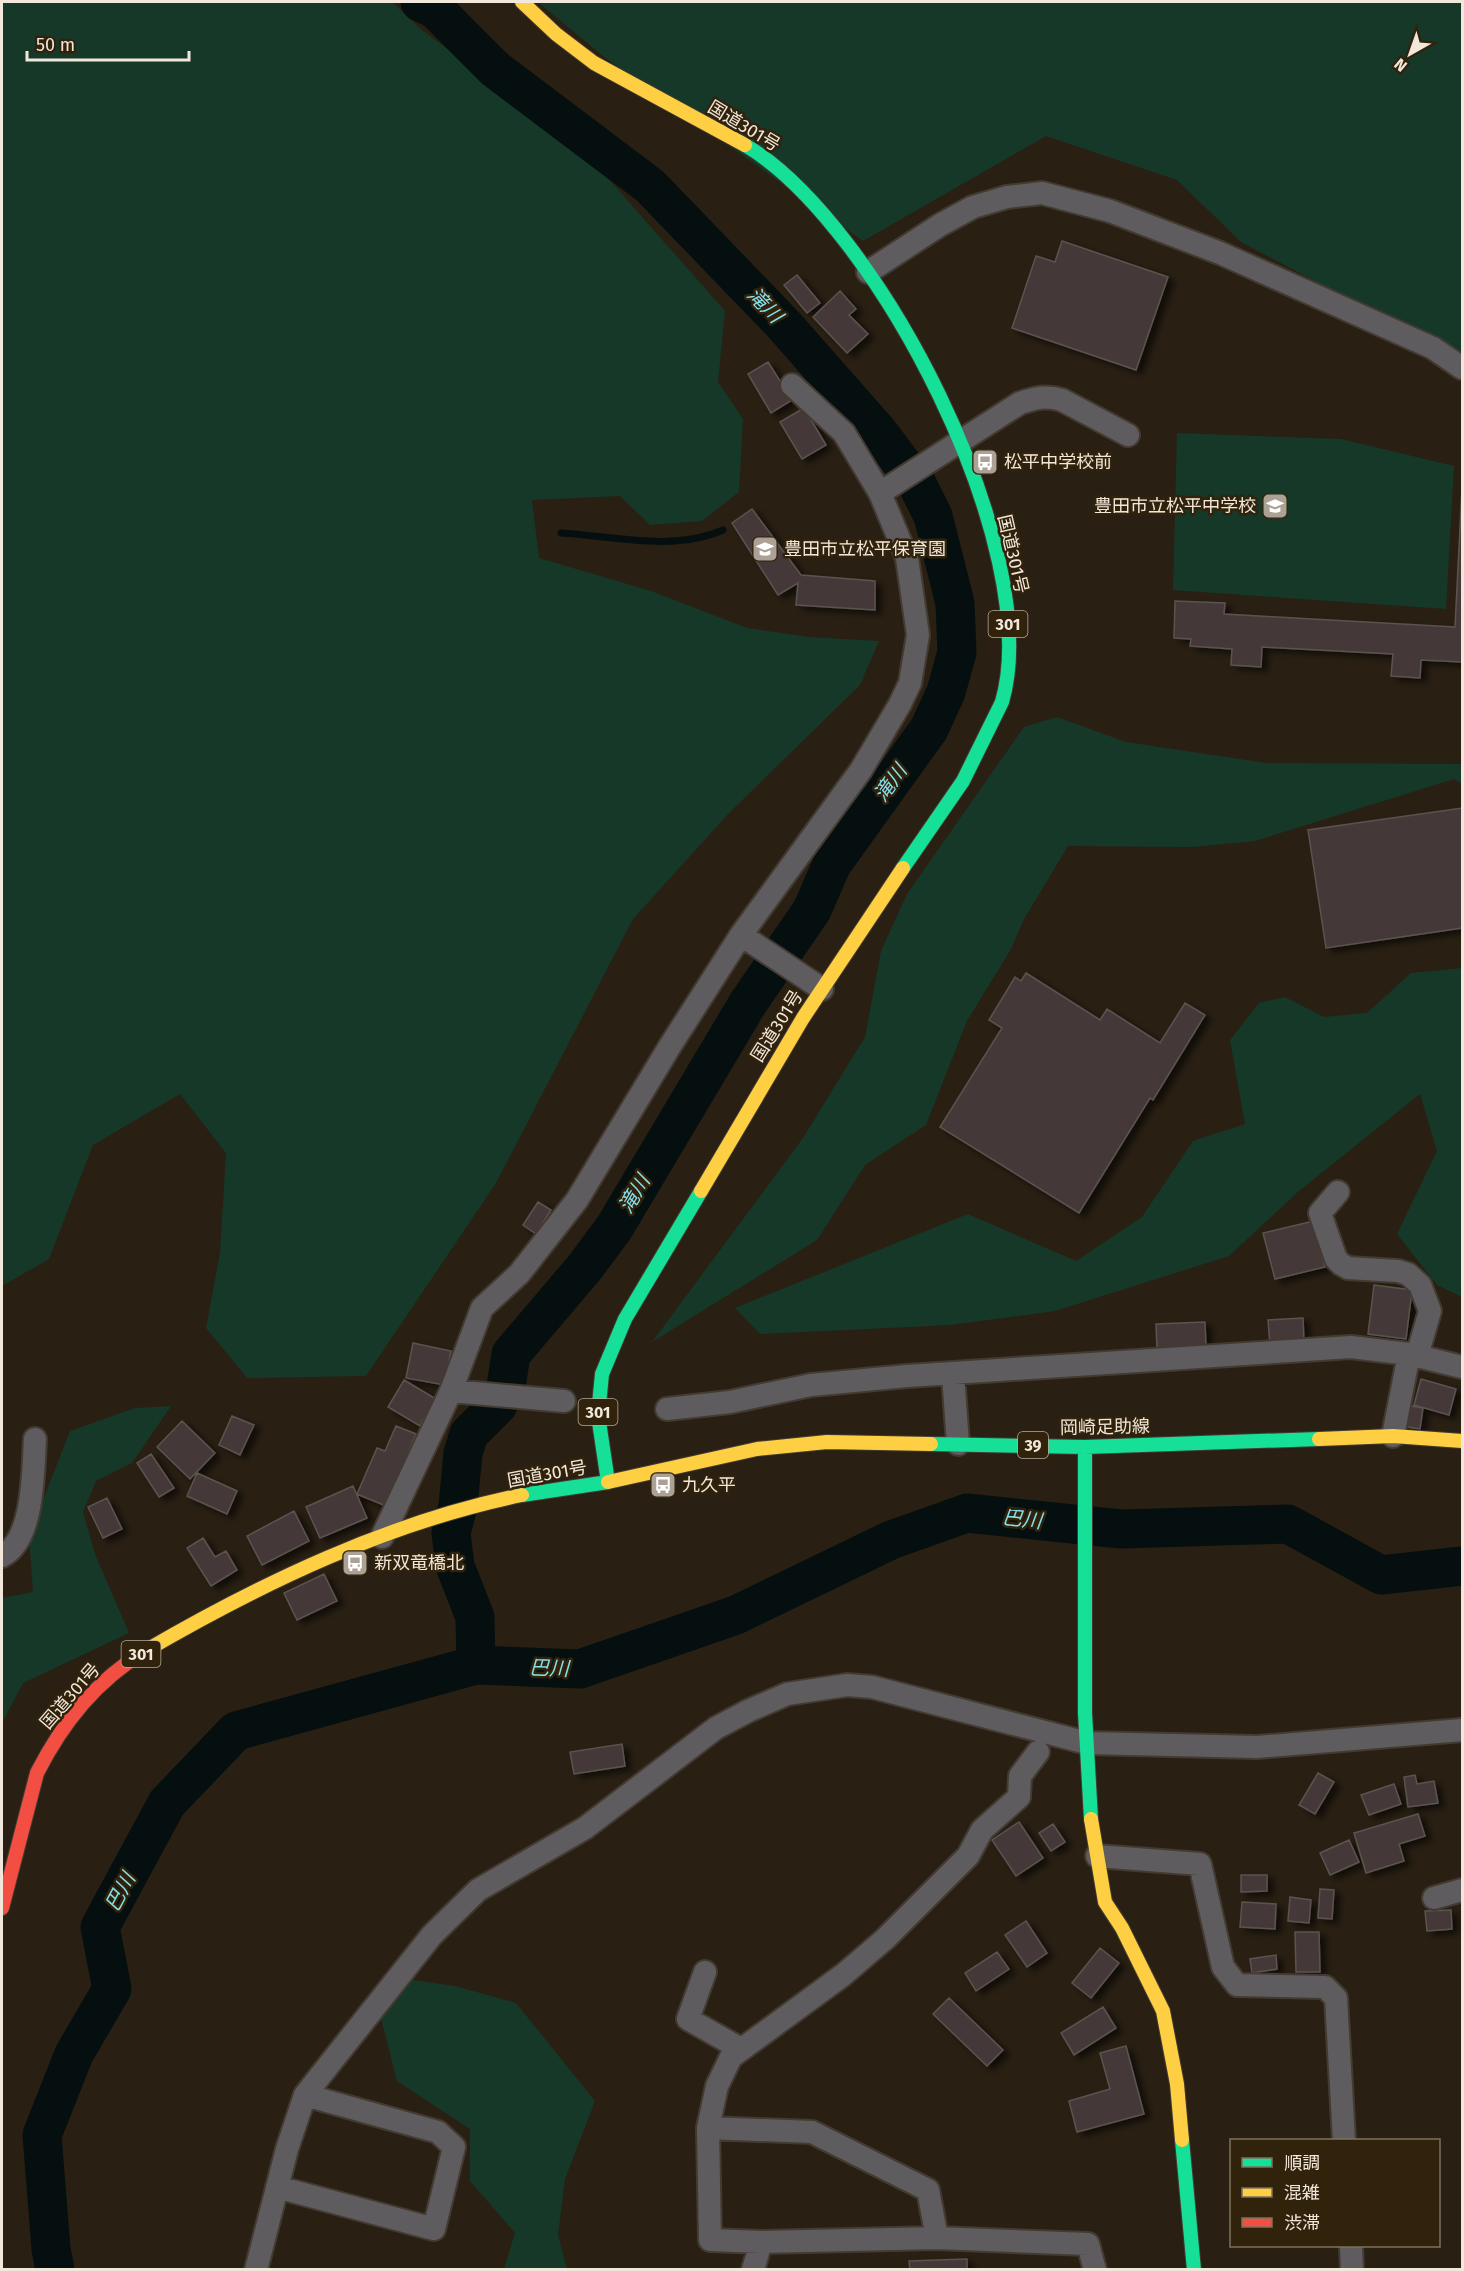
<svg xmlns="http://www.w3.org/2000/svg" width="1464" height="2271" viewBox="0 0 1464 2271" font-family="'Fira Sans','Noto Sans JP',sans-serif">
  <defs>
    <filter id="shadow"><feDropShadow dx="6" dy="4" stdDeviation="3" flood-color="#0009"/></filter>
  </defs>
  <rect width="100%" height="100%" fill="#292013"/>
  <!-- green -->
  <path fill="#163828" d="M2,2H392L423,31L510,95L598,167L725,311L718,382L743,419L739,492L702,521L650,525L620,496L532,500L539,558L651,591L747,628L809,637L879,641L860,685L729,813L633,919L496,1183L366,1376L247,1378L206,1328L220,1253L226,1153L180,1094L93,1145L49,1259L2,1286Z
    M538,2H1462V359L1241,242L1177,180L1046,136L863,241L603,56Z
    M1177,433L1341,439L1454,466L1446,609L1173,590Z
    M1057,717L1126,742L1266,763L1462,764V783L1454,779L1255,841L1192,847L1068,846L1024,919L1011,949L967,1021L926,1125L865,1165L817,1240L652,1342L803,1138L865,1037L881,951L907,894L1024,727Z
    M1462,968V1297L1437,1285L1397,1234L1437,1151L1420,1094L1299,1191L1229,1256L1055,1311L950,1325L760,1334L735,1308L968,1214L1076,1261L1142,1217L1193,1141L1245,1124L1230,1040L1259,1003L1285,997L1324,1017L1367,1013L1411,973Z
    M171,1406L132,1463L96,1481L83,1512L95,1554L129,1633L23,1683L2,1723V1598L33,1592L29,1536L70,1431L135,1408Z
    M413,1980L455,1986L516,2003L595,2101L565,2179L558,2235L567,2269H504L515,2233L470,2181V2129L397,2081L381,2018Z"/>
  <g fill="none" stroke-linecap="round" stroke-linejoin="round">
    <!-- stream -->
    <path stroke="#050f0f" stroke-width="7" d="M561,533C613,536 673,552 723,530"/>
    <!-- river -->
    <path stroke="#050f0f" stroke-width="39" d="M420,2L435,9L495,69L650,186L784,325L879,433L916,482L933,516L955,603L957,652L946,692L929,729L832,864L812,910L748,1003L614,1228L585,1267L511,1354L506,1387L498,1405L469,1434L463,1453L458,1506L451,1533L455,1566L475,1617L476,1665
      M55,2270L51,2249L42,2135L74,2054L112,1989L100,1927L167,1803L236,1731L476,1665L580,1669L736,1615L891,1540L967,1513L1121,1529L1288,1524L1381,1575L1462,1566"/>
  </g>
  <!-- building -->
  <path fill="#443937" stroke="#5c5350" stroke-width="1.5" filter="url(#shadow)" d="M1062,241L1168,277L1136,370L1012,328L1036,256L1055,262Z
    M797,275L820,303L807,313L784,285Z
    M840,291L856,309L849,315L868,334L847,353L813,317Z
    M768,362L792,400L771,413L748,374Z
    M804,408L826,445L802,459L780,422Z
    M1462,488V662L1421,660L1420,678L1391,676L1393,654L1262,647L1261,667L1231,665L1232,649L1190,646L1191,639L1174,638L1175,601L1225,603L1224,614L1455,627Z
    M752,509L801,575L875,581V610L796,605L798,583L778,595L732,523Z
    M1462,808V928L1326,948L1308,830Z
    M1026,973L1100,1020L1107,1009L1160,1043L1185,1003L1205,1015L1153,1100L1150,1098L1079,1213L940,1127L1002,1028L989,1020L1015,977L1021,981Z
    M538,1202L551,1210L536,1234L523,1225Z
    M1314,1221L1325,1267L1275,1279L1263,1233Z
    M1374,1285L1412,1290L1406,1339L1368,1334Z
    M1303,1318L1304,1343L1270,1346L1268,1320Z
    M1205,1322L1206,1348L1157,1349L1156,1324Z
    M413,1343L451,1351L444,1385L406,1378Z
    M1421,1379L1456,1389L1449,1415L1414,1405Z
    M404,1380L436,1399L420,1426L388,1407Z
    M1404,1405L1423,1408L1420,1429L1401,1426Z
    M232,1416L254,1425L240,1455L219,1445Z
    M182,1421L215,1453L190,1479L157,1447Z
    M396,1426L416,1434L386,1506L357,1494L377,1448L385,1451Z
    M151,1454L174,1488L159,1497L137,1463Z
    M197,1473L237,1491L227,1514L187,1496Z
    M353,1486L367,1518L320,1538L306,1507Z
    M107,1498L122,1529L103,1538L88,1507Z
    M294,1511L309,1541L262,1565L247,1536Z
    M203,1538L215,1557L226,1551L237,1570L211,1586L187,1548Z
    M324,1574L337,1601L297,1620L284,1593Z
    M622,1744L625,1766L574,1774L570,1752Z
    M1318,1773L1334,1782L1315,1814L1299,1805Z
    M1415,1775L1417,1784L1434,1781L1438,1803L1408,1807L1404,1777Z
    M1394,1784L1401,1804L1369,1815L1361,1795Z
    M1418,1814L1425,1836L1399,1844L1404,1861L1366,1873L1354,1833Z
    M1019,1822L1043,1858L1016,1876L992,1840Z
    M1053,1824L1065,1842L1051,1851L1039,1833Z
    M1349,1840L1359,1862L1330,1875L1320,1853Z
    M1241,1875H1267V1891L1241,1892Z
    M1320,1889L1334,1890L1332,1919L1318,1918Z
    M1290,1897L1311,1900L1309,1923L1288,1921Z
    M1242,1902L1276,1904L1275,1929L1240,1927Z
    M1451,1910L1452,1929L1427,1931L1425,1911Z
    M1026,1921L1047,1953L1027,1967L1005,1935Z
    M1295,1932H1319L1320,1972H1296Z
    M1100,1948L1119,1963L1091,1998L1072,1983Z
    M997,1952L1009,1969L976,1991L965,1973Z
    M1276,1955L1277,1969L1252,1973L1250,1959Z
    M949,1998L1003,2050L987,2066L933,2014Z
    M1103,2007L1116,2028L1074,2055L1061,2033Z
    M1126,2046L1144,2114L1077,2132L1069,2101L1110,2089L1100,2053Z
    M967,2259V2270H910L909,2261Z"/>
  <g fill="none" stroke-linecap="round" stroke-linejoin="round">
    <!-- street casing -->
    <g stroke="#433b31" stroke-width="26">
      <path id="street" d="M868,272L940,225L973,207L1007,197L1042,193L1110,211L1220,253L1433,348L1462,368
        M880,493L1020,403C1035,398 1046,395 1062,400L1128,435
        M741,935L822,989
        M1338,1192L1320,1213L1336,1259L1341,1264L1348,1268L1398,1271L1408,1274L1420,1285L1430,1311L1417,1356
        M953,1375L958,1444
        M451,1391L564,1401
        M667,1409L730,1402L811,1385L907,1376L1351,1347L1409,1354L1462,1367
        M1393,1436L1409,1354
        M382,1537L451,1391L482,1308L519,1274L577,1200L670,1046L741,935L861,770L900,704L910,683L918,635L907,558L880,493L844,433L792,385
        M2,1556C34,1540 33,1472 35,1439
        M1097,1856L1200,1864L1223,1967L1237,1985L1325,1987L1336,1998L1344,2140
        M1434,1898L1462,1890
        M705,1972L688,2019L741,2049
        M708,2128L717,2086L731,2057L843,1975L885,1939L968,1856L982,1830L1019,1797L1020,1776L1038,1752
        M277,2187L434,2229L454,2147L438,2132L305,2095
        M937,2238L928,2190L812,2132L708,2128L710,2240L761,2242L937,2238L1088,2244L1095,2270
        M1351,2246L1352,2270
        M256,2270L287,2149L305,2095L432,1935L478,1890L585,1828L716,1728L748,1711L787,1694L847,1685L872,1687L1087,1743L1257,1747L1462,1730
        M753,2270L761,2242"/>
    </g>
    <!-- fast casing -->
    <g stroke="#433b31" stroke-width="16">
      <path id="fast" d="M745,145C877,223 1046,550 1002,702L963,781L903,868
        M931,1444L1085,1447L1319,1439
        M1085,1447V1713L1091,1819
        M522,1495L608,1482L598,1415L602,1374L625,1319L701,1191
        M1182,2140L1194,2270"/>
    </g>
    <!-- slow casing -->
    <g stroke="#433b31" stroke-width="16">
      <path id="slow" d="M522,2L556,34L594,63L745,145
        M701,1191L803,1018L903,868
        M1319,1439L1393,1436L1462,1441
        M608,1482L757,1449L827,1442L931,1444
        M145,1651C262,1583 389,1522 522,1495
        M1091,1819L1105,1902L1122,1928L1163,2011L1177,2084L1182,2140"/>
    </g>
    <!-- jam casing -->
    <g stroke="#433b31" stroke-width="16">
      <path id="jam" d="M2,1908L37,1773C63,1722 96,1681 145,1651"/>
    </g>
    <!-- street -->
    <use href="#street" stroke="#5f5c60" stroke-width="22"/>
    <!-- fast -->
    <use href="#fast" stroke="#16e098" stroke-width="14"/>
    <!-- slow -->
    <use href="#slow" stroke="#ffcf43" stroke-width="14"/>
    <!-- jam -->
    <use href="#jam" stroke="#f24e42" stroke-width="14"/>
  </g>
  <!-- icons -->
  <defs>
    <g id="bus-square" transform="scale(1.35)"><rect x="-9" y="-9" width="18" height="18" rx="4" fill="#aba194" stroke="#31220b"/><path d="M-5-6H5V4H4V6H2V4H-2V6H-4V4H-5ZM-3.5-4V0h7V-4ZM-3.5 1.2v1.5H-2V1.2ZM2 1.2v1.5H3.5V1.2Z" fill="#fff"/></g>
    <g id="school-square" transform="scale(1.35)"><rect x="-9" y="-9" width="18" height="18" rx="4" fill="#aba194" stroke="#31220b"/><path d="M0-5L7-2L0 1L-7-2ZM-4 1L0 2.5L4 1V4Q0 6-4 4Z" fill="#fff"/></g>
  </defs>
  <g fill-rule="evenodd">
    <use href="#bus-square" x="985" y="462"/>
    <use href="#school-square" x="1275" y="506"/>
    <use href="#school-square" x="765" y="549"/>
    <use href="#bus-square" x="663" y="1485"/>
    <use href="#bus-square" x="355" y="1563"/>
  </g>
  <g text-anchor="middle" stroke-width="5" stroke-linejoin="round" paint-order="stroke">
    <!-- shield labels -->
    <g fill="#31220b" stroke="#b7ac9c" stroke-width="1.5">
      <rect x="988.5" y="611" width="39" height="26" rx="4.5"/>
      <rect x="578.5" y="1399" width="39" height="26" rx="4.5"/>
      <rect x="1018" y="1432" width="30" height="26" rx="4.5"/>
      <rect x="121.5" y="1641" width="39" height="26" rx="4.5"/>
    </g>
    <g font-size="16" font-weight="bold" fill="#f1e7da">
      <text x="1008" y="630">301</text>
      <text x="598" y="1418">301</text>
      <text x="1033" y="1451">39</text>
      <text x="141" y="1660">301</text>
    </g>
    <!-- street labels -->
    <g font-size="18" fill="#f1e7da" stroke="#31220b">
      <text transform="translate(744 126) rotate(31)" y="6">国道301号</text>
      <text transform="translate(1013 554) rotate(77)" y="6">国道301号</text>
      <text transform="translate(777 1026) rotate(-58)" y="6">国道301号</text>
      <text transform="translate(1105 1427) rotate(-1)" y="6">岡崎足助線</text>
      <text transform="translate(547 1474) rotate(-10)" y="6">国道301号</text>
      <text transform="translate(70 1696) rotate(-49)" y="6">国道301号</text>
    </g>
    <!-- poi labels -->
    <g font-size="18" fill="#f1e7da" stroke="#31220b" text-anchor="start">
      <text x="1004" y="468">松平中学校前</text>
      <text x="1256" y="512" text-anchor="end">豊田市立松平中学校</text>
      <text x="784" y="555">豊田市立松平保育園</text>
      <text x="682" y="1491">九久平</text>
      <text x="374" y="1569">新双竜橋北</text>
    </g>
    <!-- water labels -->
    <g font-size="20" font-style="italic" fill="#86dfec" stroke="#31220b">
      <text transform="translate(765 305) rotate(46)" y="7">滝川</text>
      <text transform="translate(890 783) rotate(-54)" y="7">滝川</text>
      <text transform="translate(634 1194) rotate(-59)" y="7">滝川</text>
      <text transform="translate(1022 1519) rotate(6)" y="7">巴川</text>
      <text transform="translate(549 1668) rotate(2)" y="7">巴川</text>
      <text transform="translate(120 1892) rotate(-62)" y="7">巴川</text>
    </g>
  </g>
  <!-- border -->
  <rect width="1464" height="2271" fill="none" stroke="#f1e7da" stroke-width="6"/>
  <!-- legend -->
  <rect x="1230" y="2139" width="210" height="108" fill="#31220b" stroke="#7e715e" stroke-width="1.5"/>
  <rect x="1242" y="2158" width="30" height="9" fill="#16e098" stroke="#7e715e" stroke-width="1.5"/>
  <text x="1284" y="2169" font-size="18" fill="#f1e7da">順調</text>
  <rect x="1242" y="2188" width="30" height="9" fill="#ffcf43" stroke="#7e715e" stroke-width="1.5"/>
  <text x="1284" y="2199" font-size="18" fill="#f1e7da">混雑</text>
  <rect x="1242" y="2218" width="30" height="9" fill="#f24e42" stroke="#7e715e" stroke-width="1.5"/>
  <text x="1284" y="2229" font-size="18" fill="#f1e7da">渋滞</text>
  <!-- north arrow -->
  <g transform="translate(1410 54) rotate(220)" stroke="#31220b" stroke-width="4.5" paint-order="stroke">
  <path d="M0-4.5L10 22L0 15L-10 22Z" fill="#f1e7da"/>
  <text y="-9" font-size="16" font-weight="bold" text-anchor="middle" fill="#f1e7da">N</text>
  </g>
  <!-- scale -->
  <path d="M27 51v9h162v-9" fill="none" stroke="#f1e7da" stroke-width="3"/>
  <text x="36" y="51" font-size="18" fill="#f1e7da" stroke="#31220b" stroke-width="4.5" paint-order="stroke">50 m</text>
</svg>
